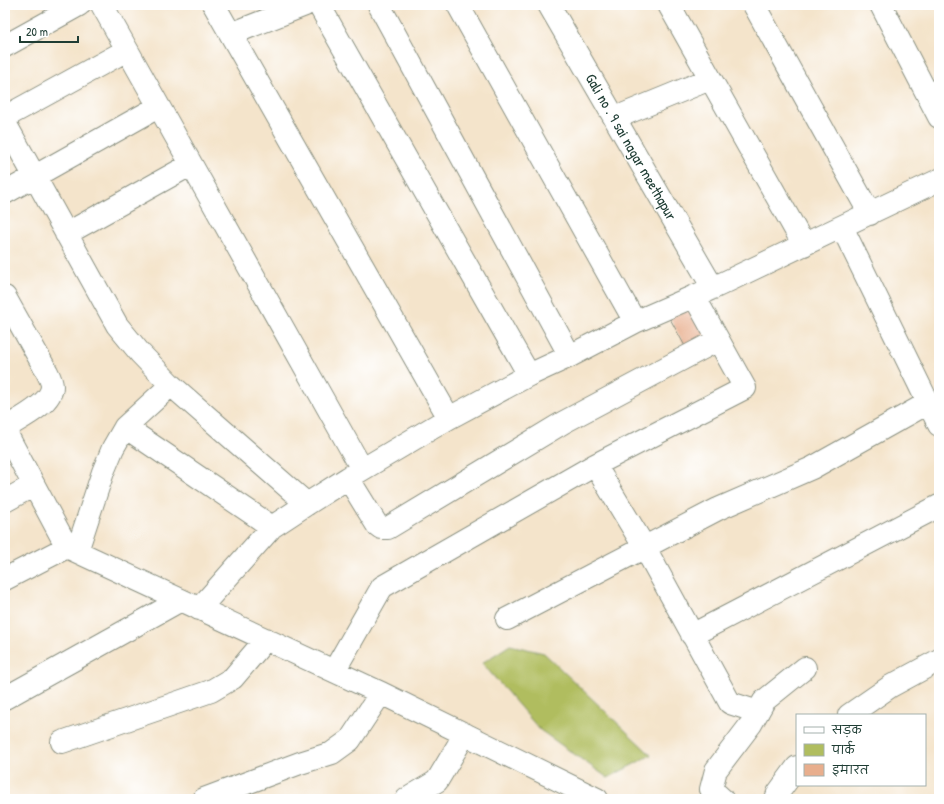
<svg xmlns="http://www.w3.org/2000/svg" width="944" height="804" viewBox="0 0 944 804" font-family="'Patrick Hand','Playpen Sans Deva',sans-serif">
  <rect width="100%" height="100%" fill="#fff"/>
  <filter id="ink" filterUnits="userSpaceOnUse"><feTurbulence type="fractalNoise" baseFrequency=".025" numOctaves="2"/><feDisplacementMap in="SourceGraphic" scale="8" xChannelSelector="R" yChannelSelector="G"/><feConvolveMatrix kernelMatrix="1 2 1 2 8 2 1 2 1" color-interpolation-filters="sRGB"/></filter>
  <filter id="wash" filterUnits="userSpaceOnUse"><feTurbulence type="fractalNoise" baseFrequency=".012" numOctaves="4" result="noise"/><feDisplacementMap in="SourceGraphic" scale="16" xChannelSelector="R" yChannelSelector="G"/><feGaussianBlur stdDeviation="0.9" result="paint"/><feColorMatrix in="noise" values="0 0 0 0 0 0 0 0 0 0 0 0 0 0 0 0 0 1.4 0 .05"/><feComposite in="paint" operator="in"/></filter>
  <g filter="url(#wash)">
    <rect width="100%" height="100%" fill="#f4e4cb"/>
    <!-- green -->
    <path fill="#b0bd5f" stroke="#687d4a" d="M510,645L544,653L651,755L608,778L540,730L482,663Z"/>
    <g id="blocks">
      <!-- building -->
      <path fill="#e8ae8d" d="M692,301L711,335L686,348L668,315Z"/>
    </g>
  </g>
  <g filter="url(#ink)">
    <use href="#blocks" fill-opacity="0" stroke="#8a9080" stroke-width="1"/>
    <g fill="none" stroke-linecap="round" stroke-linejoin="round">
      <!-- minor casing -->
      <g stroke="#8a9080" stroke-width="24">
        <path id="minor" d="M102,5L362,469
          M214,5L449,418
          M319,5L529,375
          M379,5L570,356
          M458,5L635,322
          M549,5L713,288
          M669,5L804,245
          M754,5L870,214
          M881,5L939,117
          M231,34L305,5
          M5,46L79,5
          M5,117L127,50
          M615,118L710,79
          M5,123L117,325L140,353L171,385L307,504
          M5,193L158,107
          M842,227L939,425
          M66,234L190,165
          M5,297L47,372C49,376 52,382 52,386C52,404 19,419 5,428
          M125,427L272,527
          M5,431L67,547L381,693L597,799
          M595,465L645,548L730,703L758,712
          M348,478L377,525L381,528H388L564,422L718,340
          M5,501L34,485
          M77,551L103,472L113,448L125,427L171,385
          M5,579L67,547
          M199,609L272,527L307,504L348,478L449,418L529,375L570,356L635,322L713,288L939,180
          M507,619L718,509L812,468L928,403
          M692,635L939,506
          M334,671L382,587L595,465L745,388L694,296
          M5,698L181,600
          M849,715L891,686L939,660
          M62,742L211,691L233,678L266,639
          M204,799L300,763L332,753L350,740L381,693
          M407,799L437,781L465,734
          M722,799L711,789L716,770L751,724L764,701L805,668
          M776,799L778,793L797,767"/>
      </g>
      <!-- minor -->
      <use href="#minor" stroke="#fff" stroke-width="22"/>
    </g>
  </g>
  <g text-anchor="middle" stroke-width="3" stroke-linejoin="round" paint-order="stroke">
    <!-- street labels -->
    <g font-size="15" fill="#1f3d34" stroke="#fff">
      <text transform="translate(631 147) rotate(60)" y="5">Gali no . 9 sai nagar meethapur</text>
    </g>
  </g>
  <!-- margin -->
  <rect width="944" height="804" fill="none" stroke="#fff" stroke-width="20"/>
  <!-- legend -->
  <rect x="796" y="714" width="130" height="72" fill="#ffffff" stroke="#a5b1ae"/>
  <rect x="804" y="727" width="20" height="6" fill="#ffffff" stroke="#a5b1ae"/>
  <text x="832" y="734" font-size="12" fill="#1f3d34">सड़क</text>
  <rect x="804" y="744" width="20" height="12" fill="#b0bd5f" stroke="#a5b1ae"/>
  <text x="832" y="754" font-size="12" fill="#1f3d34">पार्क</text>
  <rect x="804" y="764" width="20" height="12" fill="#e8ae8d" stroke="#a5b1ae"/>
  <text x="832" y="774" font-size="12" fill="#1f3d34">इमारत</text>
  <!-- scale -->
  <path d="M20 36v6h58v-6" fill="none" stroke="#1f3d34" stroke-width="2"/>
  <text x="26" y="36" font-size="12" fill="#1f3d34" stroke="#ffffff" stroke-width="3" paint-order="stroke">20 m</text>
</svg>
